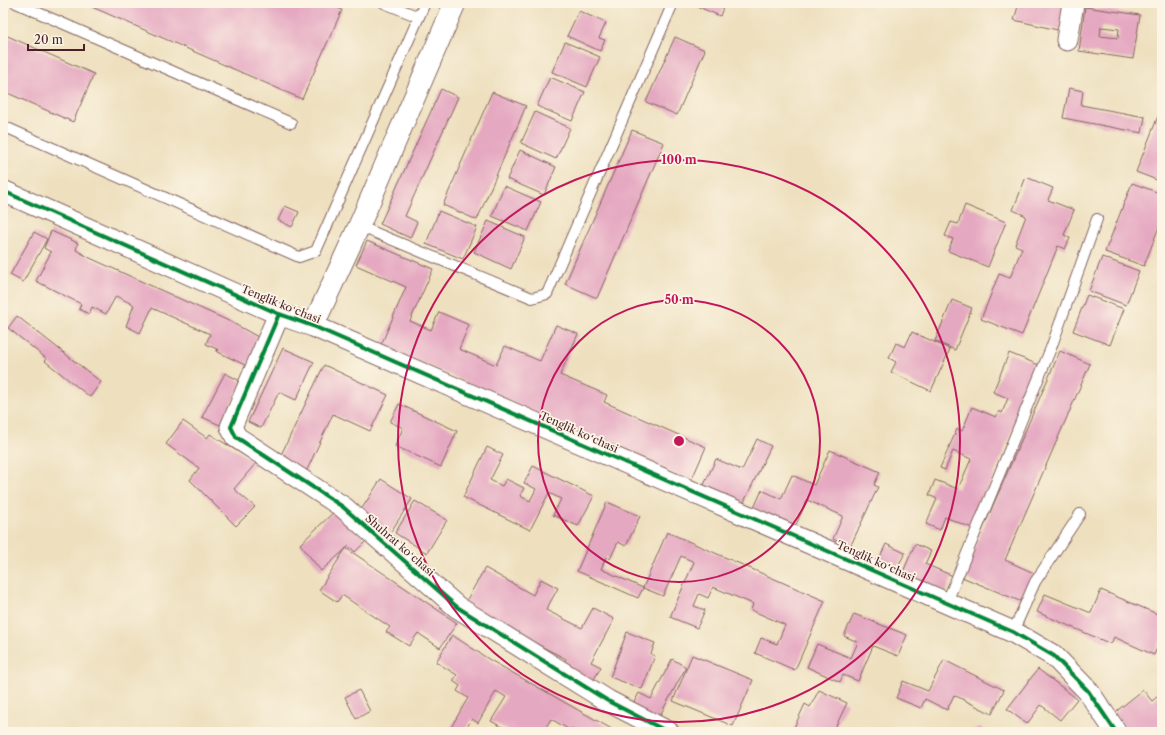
<svg xmlns="http://www.w3.org/2000/svg" width="1165" height="735" font-family="'Libre Caslon Text',serif">
  <rect width="100%" height="100%" fill="#fcf5e5"/>
  <filter id="ink" filterUnits="userSpaceOnUse"><feTurbulence type="fractalNoise" baseFrequency=".025" numOctaves="2"/><feDisplacementMap in="SourceGraphic" scale="8" xChannelSelector="R" yChannelSelector="G"/><feConvolveMatrix kernelMatrix="1 2 1 2 8 2 1 2 1" color-interpolation-filters="sRGB"/></filter>
  <filter id="wash" filterUnits="userSpaceOnUse"><feTurbulence type="fractalNoise" baseFrequency=".012" numOctaves="4" result="noise"/><feDisplacementMap in="SourceGraphic" scale="16" xChannelSelector="R" yChannelSelector="G"/><feGaussianBlur stdDeviation="0.9" result="paint"/><feColorMatrix in="noise" values="0 0 0 0 0 0 0 0 0 0 0 0 0 0 0 0 0 1.4 0 .05"/><feComposite in="paint" operator="in"/></filter>
  <g filter="url(#wash)">
    <rect width="100%" height="100%" fill="#eee0bf"/>
    <g id="blocks">
      <!-- building -->
      <path fill="#e5a8c1" fill-rule="evenodd" d="M83,3H326L342,10L302,99Z
        M689,3H725L720,16Z
        M1019,3H1065L1062,31L1014,20Z
        M1085,7L1140,15L1133,59L1079,51ZM1101,27L1119,29L1118,38L1100,36Z
        M579,11L606,23L599,38L605,40L600,51L567,36Z
        M3,34L94,74L73,122L3,91Z
        M675,37L705,50L677,115L646,102Z
        M565,42L600,57L587,87L552,72Z
        M550,77L585,92L572,121L537,106Z
        M1069,88L1083,91L1081,105L1145,117L1142,133L1063,118Z
        M441,89L458,97L405,216L417,222L410,238L380,224Z
        M492,92L526,106L477,220L443,205Z
        M1162,106V182L1136,172Z
        M535,112L570,128L556,159L521,143Z
        M632,130L664,143L597,298L565,284Z
        M520,150L556,167L544,195L507,179Z
        M1026,177L1053,188L1048,200L1074,210L1064,235L1070,238L1065,249L1058,246L1022,335L981,319L999,274L1010,278L1022,248L1015,245L1026,216L1013,210Z
        M1132,183L1162,194V219L1144,266L1105,252Z
        M504,186L541,202L528,231L492,216Z
        M965,205L1006,222L988,267L948,251L953,239L945,236L951,222L958,224Z
        M285,206L299,212L292,227L278,220Z
        M439,211L477,227L463,259L426,244Z
        M488,221L525,237L511,269L474,252Z
        M51,231L78,243L76,250L90,258L231,322L260,338L247,366L216,351L219,350L206,344L210,334L152,308L140,333L126,326L134,305L116,296L106,314L92,307L89,314L79,309L81,304L36,281L51,252L44,248Z
        M34,232L47,239L23,282L10,275Z
        M367,241L433,269L410,321L431,330L439,312L469,325L459,349L496,365L505,346L540,361L556,325L578,334L560,375L607,395L604,402L706,447L691,481L381,345L406,287L356,265Z
        M1102,257L1139,271L1126,305L1089,291Z
        M1087,295L1124,309L1110,345L1073,331Z
        M952,300L972,308L955,350L935,341Z
        M17,316L101,382L90,397L45,361L47,359L8,328Z
        M912,332L950,349L931,391L891,372L896,362L889,358L896,343L905,347Z
        M283,348L314,362L296,400L279,392L261,428L248,422Z
        M1060,351L1090,364L1005,560L1034,573L1022,602L962,577Z
        M1009,353L1039,365L972,528L945,517L940,530L926,524L937,499L929,495L935,480L958,489L971,459L953,451L945,470L940,468L957,429L962,431L972,407L996,417L999,411L1002,413L1008,398L993,392Z
        M324,365L388,395L370,431L333,414L306,472L279,459Z
        M225,373L242,382L220,425L202,417Z
        M399,404L457,431L441,467L395,446L403,428L390,422Z
        M183,421L207,438L210,434L256,463L234,489L255,507L236,526L190,480L199,468L166,444Z
        M757,439L771,446L742,506L703,487L716,459L742,470Z
        M487,447L503,455L490,480L502,486L506,479L524,488L520,496L530,501L536,489L524,483L533,466L594,496L578,526L553,515L561,499L549,493L530,530L463,497Z
        M830,450L880,472L874,485L878,487L850,547L833,539L843,516L807,500L795,527L754,508L762,490L781,499L792,475L814,485Z
        M381,479L412,499L390,533L359,513Z
        M415,501L447,520L427,553L395,533Z
        M607,502L640,516L626,546L618,542L610,559L606,557L601,569L643,588L638,598L577,571Z
        M335,511L367,540L355,552L349,546L321,571L300,544Z
        M667,532L825,601L795,670L755,653L761,638L777,644L785,625L751,610L753,604L713,587L708,598L699,594L694,606L705,610L697,628L670,617L694,562L681,556L663,596L643,588Z
        M886,544L905,553L896,570L878,561Z
        M915,544L931,551L925,564L953,576L946,592L903,572Z
        M346,548L457,623L440,648L418,633L409,646L386,632L390,627L342,595L337,602L319,590Z
        M485,568L533,595L541,579L558,588L546,610L582,628L593,608L614,619L591,662L601,667L593,681L563,665L566,659L514,632L465,603Z
        M1101,590L1162,616V637L1154,655L1114,637L1111,644L1037,612L1045,594L1091,613Z
        M854,614L907,635L898,656L873,646L858,681L843,675L840,682L807,667L817,644L851,658L858,642L844,636Z
        M627,632L655,643L651,654L655,656L642,689L610,677Z
        M452,635L490,660L617,732H576L571,728L570,730L551,719L543,732H511L491,721L506,697L496,691L478,723L472,719L464,732H455L450,729L468,698L457,691L460,686L453,681L457,675L436,662Z
        M692,655L753,680L733,726L673,701Z
        M672,659L686,667L657,721L631,708L639,693L651,699Z
        M944,660L1004,690L992,714L954,695L947,710L925,699L921,708L896,698L903,681L928,691Z
        M1038,669L1077,699L1060,720L1041,705L1027,724L1007,709Z
        M359,690L370,711L356,719L345,697Z
        M819,690L847,703L833,732H792L805,704L810,707Z
        M1143,690L1152,701L1162,693V732H1129L1114,713Z
        M981,727L983,732H966Z"/>
    </g>
  </g>
  <g filter="url(#ink)">
    <use href="#blocks" fill-opacity="0" stroke="#83635f" stroke-width="1"/>
    <g fill="none" stroke-linecap="round" stroke-linejoin="round">
      <defs>
        <path id="service" d="M16,3L291,123
          M384,3L419,17
          M3,126L299,257L316,251L425,3
          M359,226L532,298L547,294L673,3
          M947,602L1051,348L1097,219
          M1013,632L1035,582L1080,514"/>
        <path id="minor" d="M1067,40L1073,3
          M3,191L279,314L313,326L1013,632L1054,656L1088,691L1116,732
          M279,314L231,427L236,437L343,507L457,607L608,701L668,732
          M313,326L359,226L455,3"/>
      </defs>
      <!-- service casing -->
      <use href="#service" stroke="#83635f" stroke-width="12"/>
      <!-- minor casing -->
      <use href="#minor" stroke="#83635f" stroke-width="23"/>
      <!-- service -->
      <use href="#service" stroke="#fff" stroke-width="10"/>
      <!-- minor -->
      <use href="#minor" stroke="#fff" stroke-width="21"/>
      <defs>
        <path id="cycleway" d="M3,191L279,314L313,326L1013,632L1054,656L1088,691L1116,732
          M279,314L231,427L236,437L343,507L457,607L608,701L668,732"/>
      </defs>
      <!-- cycleway casing -->
      <use href="#cycleway" stroke="#fcf5e5" stroke-width="6"/>
      <!-- cycleway -->
      <use href="#cycleway" stroke="#00873e" stroke-width="4"/>
    </g>
  </g>
  <!-- distance rings -->
  <g fill="none" stroke="#c2185b" stroke-width="2">
    <circle cx="679" cy="441" r="141"/>
    <circle cx="679" cy="441" r="281"/>
  </g>
  <g text-anchor="middle" stroke-width="3.5" stroke-linejoin="round" paint-order="stroke">
    <!-- street labels -->
    <g font-size="11" fill="#4a1f2b" stroke="#fcf5e5">
      <text transform="translate(281 304) rotate(22)" y="4">Tenglik koʻchasi</text>
      <text transform="translate(579 432) rotate(24)" y="4">Tenglik koʻchasi</text>
      <text transform="translate(400 545) rotate(41)" y="4">Shuhrat koʻchasi</text>
      <text transform="translate(876 561) rotate(24)" y="4">Tenglik koʻchasi</text>
    </g>
  </g>
  <circle cx="679" cy="441" r="6" fill="#c2185b" stroke="#fcf5e5" stroke-width="2"/>
  <g font-size="12" text-anchor="middle" font-weight="bold" fill="#c2185b" stroke="#fcf5e5" stroke-width="3.5" stroke-linejoin="round" paint-order="stroke">
    <text x="679" y="164">100 m</text>
    <text x="679" y="304">50 m</text>
  </g>
  <!-- margin -->
  <rect width="1165" height="735" fill="none" stroke="#fcf5e5" stroke-width="16"/>
  <!-- scale -->
  <path d="M28 44v6h56v-6" fill="none" stroke="#4a1f2b" stroke-width="2"/>
  <text x="34" y="44" font-size="12" fill="#4a1f2b" stroke="#fcf5e5" stroke-width="3" paint-order="stroke">20 m</text>
</svg>
